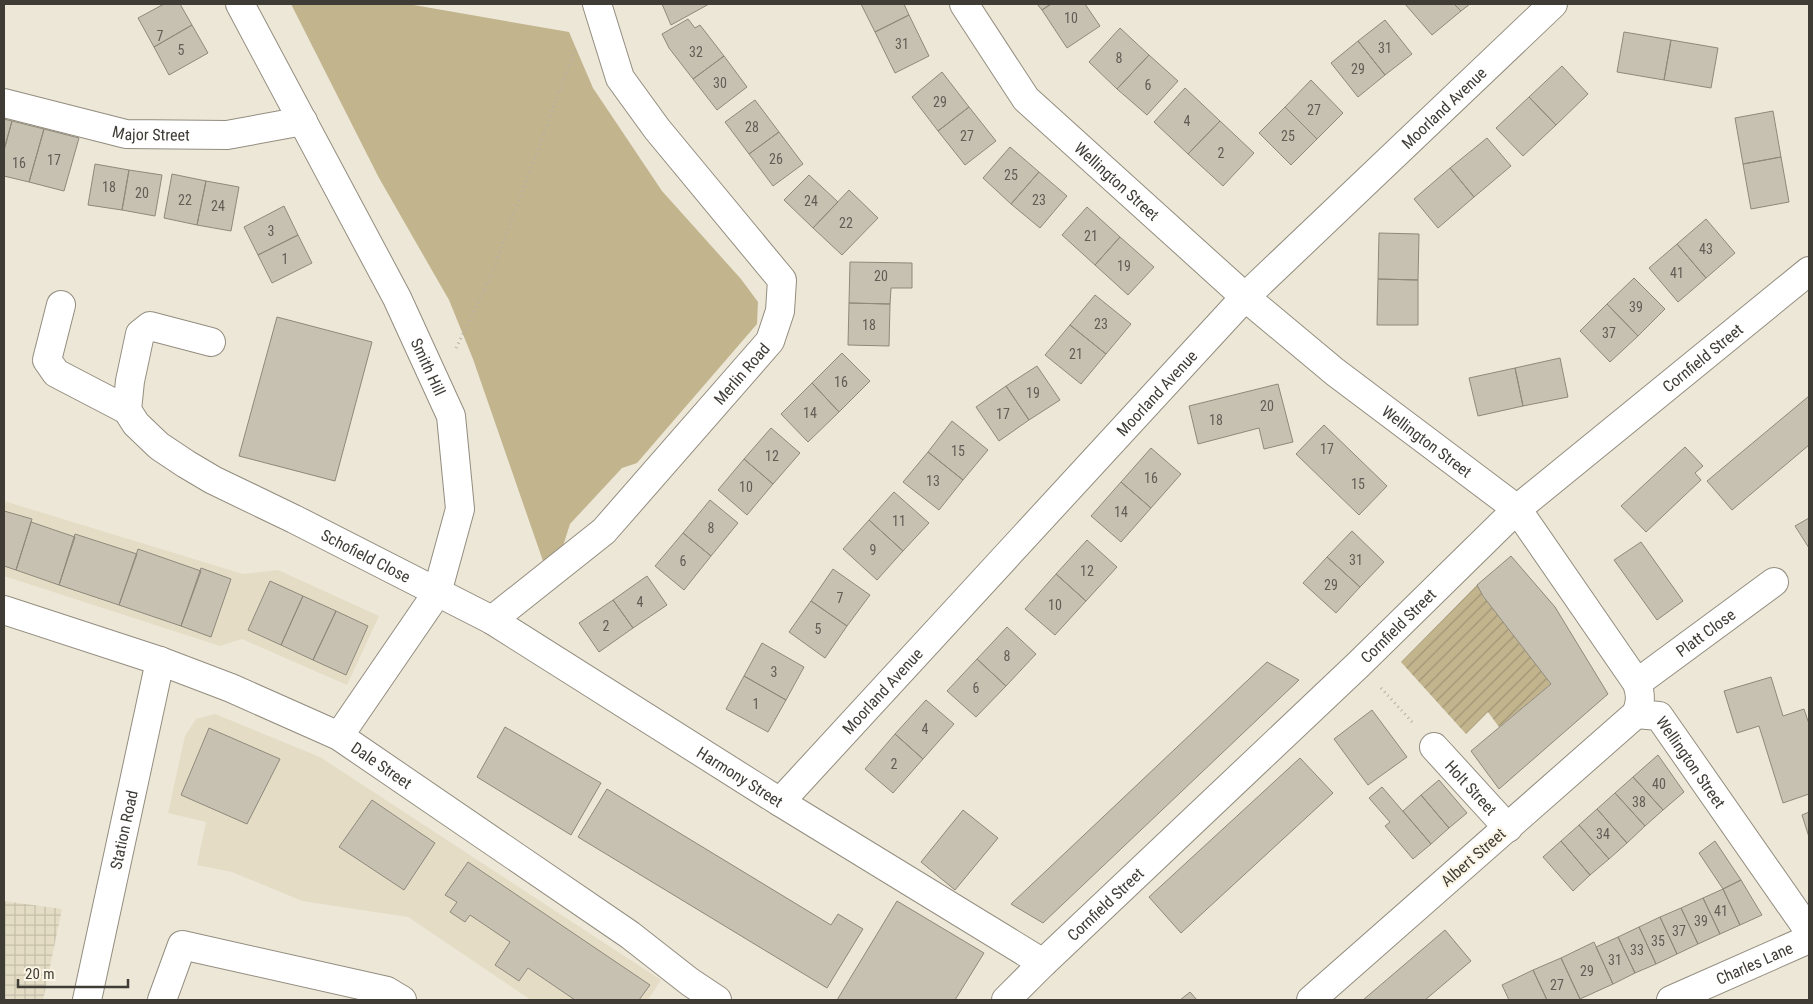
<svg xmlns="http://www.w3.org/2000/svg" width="1813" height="1004" font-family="'Roboto Condensed',sans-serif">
  <defs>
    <pattern id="industrial-grid" width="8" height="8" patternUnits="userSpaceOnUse" patternTransform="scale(1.25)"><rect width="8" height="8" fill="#e4dcc5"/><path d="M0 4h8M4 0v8" fill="none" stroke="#c5beaa"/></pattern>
    <pattern id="garden-furrows" width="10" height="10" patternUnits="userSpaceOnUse" patternTransform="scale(1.25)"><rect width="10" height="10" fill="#c2b48d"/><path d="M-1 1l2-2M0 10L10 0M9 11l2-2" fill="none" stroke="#9f9474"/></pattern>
  </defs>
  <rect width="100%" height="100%" fill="#ede7d8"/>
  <!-- built -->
  <path fill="#e4dcc5" d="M4,501L243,574L278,570L379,616L347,685L242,639L220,646L4,576Z
    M215,714L320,757L661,980L648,1000H531L408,917L302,901L232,872L197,865L206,822L168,813L185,736L196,719Z"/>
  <!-- industrial -->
  <path fill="url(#industrial-grid)" d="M4,901L62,909L43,1000H4Z"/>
  <!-- grass -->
  <path fill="#c2b48d" d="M291,4H408L569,32L593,88L662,191L741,279L758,302L757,324L637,463L622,468L570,524L563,546L543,561L473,359L449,300L379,178Z"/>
  <!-- garden -->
  <path fill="url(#garden-furrows)" d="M1477,585L1483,596L1551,684L1499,727L1488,712L1466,734L1401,662Z"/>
  <!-- building -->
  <path fill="#c7c1b2" stroke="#8f897b" d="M164,4H180L192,25L154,47L138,18Z
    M662,4H709L671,25Z
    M861,4H904L909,15L875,32Z
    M1037,4H1051L1042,10Z
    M1051,4H1085L1100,26L1067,48L1042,10Z
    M1405,4H1454L1461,11L1432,35Z
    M1454,4H1470L1461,11Z
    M909,15L929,56L895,73L875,32Z
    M688,19L695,28L700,25L724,56L693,79L669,48L662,34Z
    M1385,20L1412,54L1385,75L1358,41Z
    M192,25L208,53L169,75L154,47Z
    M1120,28L1149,55L1117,89L1089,62Z
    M1624,32L1671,40L1664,80L1617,72Z
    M1671,40L1718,48L1711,88L1664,80Z
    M1358,41L1385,75L1358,97L1331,63Z
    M1149,55L1178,81L1147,115L1117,89Z
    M724,56L747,87L717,110L693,79Z
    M1562,66L1588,94L1556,125L1529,97Z
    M942,72L969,107L938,131L912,97Z
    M1311,80L1343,113L1317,139L1285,107Z
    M1185,88L1220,121L1188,154L1154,122Z
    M1529,97L1556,125L1523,156L1496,128Z
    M755,100L779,132L749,154L725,122Z
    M969,107L996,141L965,165L938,131Z
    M1285,107L1317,139L1291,165L1259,133Z
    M1773,111L1781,157L1743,164L1735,118Z
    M4,119L12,121L4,150Z
    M12,121L44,129L29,182L4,176V150Z
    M1220,121L1254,153L1223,186L1188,154Z
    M44,129L79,138L64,191L29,182Z
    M779,132L803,164L773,186L749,154Z
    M1487,138L1511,166L1474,197L1450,168Z
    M1010,147L1039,172L1011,204L983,178Z
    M1781,157L1789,202L1751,209L1743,164Z
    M95,164L129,170L122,210L88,205Z
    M1450,168L1474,197L1438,228L1414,199Z
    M129,170L162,175L155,216L122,210Z
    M1039,172L1067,196L1040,228L1011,204Z
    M172,174L206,181L197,225L164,218Z
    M809,175L838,202L813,228L784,200Z
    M206,181L239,187L231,231L197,225Z
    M849,190L878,218L842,255L813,228Z
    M284,206L298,235L258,255L244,227Z
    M1087,207L1120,237L1095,265L1062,235Z
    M1706,219L1735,253L1706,278L1677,244Z
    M1379,233L1419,234L1418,280L1378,279Z
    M298,235L312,263L272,283L258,255Z
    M1120,237L1154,267L1128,295L1095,265Z
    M1677,244L1706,278L1678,302L1649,268Z
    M850,262L912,263V288H891L890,304L849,303Z
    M1634,278L1665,309L1638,336L1607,304Z
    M1378,279L1418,280V325H1377Z
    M1095,295L1131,324L1106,354L1070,325Z
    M849,303L890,304L889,346L848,345Z
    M1607,304L1638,336L1610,362L1580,331Z
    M277,317L372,342L335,481L239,456Z
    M1070,325L1106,354L1081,384L1045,355Z
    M842,353L870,381L839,412L812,383Z
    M1560,358L1568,397L1523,406L1515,368Z
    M1037,366L1060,400L1029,420L1006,386Z
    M1515,368L1523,406L1478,416L1469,378Z
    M812,383L839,412L808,442L781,414Z
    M1278,384L1293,442L1264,449L1259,428L1198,444L1189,406Z
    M1006,386L1029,420L999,441L976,407Z
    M1809,396V445L1732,510L1707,481Z
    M952,421L988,450L963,480L928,452Z
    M1324,425L1387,486L1359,515L1296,454Z
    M771,428L800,453L773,484L744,459Z
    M1685,447L1703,466L1695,473L1701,480L1646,532L1621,506Z
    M1151,448L1181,474L1151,508L1121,482Z
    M928,452L963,480L939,510L903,482Z
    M744,459L773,484L747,515L718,490Z
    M1121,482L1151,508L1121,542L1091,516Z
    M894,492L929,523L903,551L869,520Z
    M710,500L738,523L711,556L683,533Z
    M4,511L32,519L16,570L4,566Z
    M1809,518V548L1795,526Z
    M869,520L903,551L877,580L843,549Z
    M31,522L75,537L59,585L16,570Z
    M1352,531L1384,562L1360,587L1327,557Z
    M683,533L711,556L684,590L655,566Z
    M75,534L137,554L119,605L59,585Z
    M1087,540L1117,567L1086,601L1056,574Z
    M1641,542L1683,601L1657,620L1614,560Z
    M138,549L201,571L181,626L119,605Z
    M1511,556L1555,607L1608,694L1499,789L1471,751L1551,684L1483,596L1477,585Z
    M1327,557L1360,587L1336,613L1303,583Z
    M201,568L231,579L211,637L181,626Z
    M833,569L870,595L847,626L811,601Z
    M1056,574L1086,601L1055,635L1025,609Z
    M647,576L667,605L633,628L613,600Z
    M270,581L303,596L281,645L248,630Z
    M303,596L336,611L313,660L281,645Z
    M613,600L633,628L599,652L579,623Z
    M811,601L847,626L825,658L789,632Z
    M336,611L368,626L346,675L313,660Z
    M1007,627L1036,654L1006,686L977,659Z
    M762,643L804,667L786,700L744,676Z
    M977,659L1006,686L976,717L947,691Z
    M1267,662L1299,680L1043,923L1011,904Z
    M744,676L786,700L768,732L726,709Z
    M1771,677L1783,716L1804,709L1809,724V794L1783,803L1759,726L1737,733L1724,691Z
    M926,700L954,724L923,759L895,734Z
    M1372,710L1407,757L1368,785L1334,739Z
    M505,727L601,783L571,835L477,777Z
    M209,728L280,759L247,824L181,795Z
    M895,734L923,759L893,793L865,769Z
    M1658,755L1684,792L1663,810L1633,777Z
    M1300,758L1333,793L1181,933L1149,897Z
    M1633,777L1663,810L1645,826L1615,793Z
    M1439,780L1467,813L1449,828L1421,795Z
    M1382,787L1431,844L1413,859L1385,826L1390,822L1369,798Z
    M607,789L831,925L838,914L863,929L827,988L578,837Z
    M1615,793L1645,826L1627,843L1597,809Z
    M1421,795L1449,828L1431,844L1403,811Z
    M372,800L435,843L404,890L339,847Z
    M1597,809L1627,843L1609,859L1579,825Z
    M963,810L998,838L955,890L921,862Z
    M1809,812V837L1802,815Z
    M1579,825L1609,859L1590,875L1561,841Z
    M1561,841L1590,875L1573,891L1543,857Z
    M1715,841L1741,880L1723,889L1699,853Z
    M468,862L650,985L639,1000H575L528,968L519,981L495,965L510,942L470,915L465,922L450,912L457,902L445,895Z
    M1741,880L1762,915L1740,925L1723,889Z
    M1723,889L1740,925L1720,934L1703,898Z
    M1703,898L1720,934L1698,944L1681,908Z
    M897,901L984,953L955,1000H837Z
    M1681,908L1698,944L1677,954L1660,917Z
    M1660,917L1677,954L1656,964L1639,927Z
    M1639,927L1656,964L1635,973L1618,937Z
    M1445,930L1471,961L1425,1000H1363Z
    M1618,937L1635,973L1613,984L1596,947Z
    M1594,942L1613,984L1580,999L1561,958Z
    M1561,958L1580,999L1578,1000H1547L1533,970Z
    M1533,970L1547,1000H1509L1502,985Z
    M1190,992L1197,1000H1180Z"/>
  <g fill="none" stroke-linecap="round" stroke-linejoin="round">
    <defs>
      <g id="minor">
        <path id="s1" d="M240,4L397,298L451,416L460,509L437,593L339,736"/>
        <path id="s2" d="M964,4L1026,99L1245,297L1335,372L1517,509L1637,683C1641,695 1641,703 1636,714L1311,1000"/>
        <path id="s3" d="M4,103L126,134L227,135L303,121"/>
        <path d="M61,305L47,360L56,373L127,410"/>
        <path id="s4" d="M211,342L150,326L140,334L130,381L127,410L136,424L159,446L186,464L213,480L294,519L492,620L780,802L1043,963"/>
        <path id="s5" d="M4,610L160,661L231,688L339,736L630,935L690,982L717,1000"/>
        <path id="s6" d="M492,620L604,531L770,341L780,311L782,280L657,129L620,78L597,4"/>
        <path id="s7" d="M1637,683L1774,582"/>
        <path id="s8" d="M1636,714L1659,716L1809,931"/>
        <path id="s9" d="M1434,747L1508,828"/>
        <path id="s10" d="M780,802L1245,297L1553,4"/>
        <path id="s11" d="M87,1000L160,661"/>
        <path d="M162,1000L182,945L387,991L402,1000"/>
        <path id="s12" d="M1006,1000L1043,963L1359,664L1517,509L1809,271"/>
        <path id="s13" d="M1671,1000L1809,939"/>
      </g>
    </defs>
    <!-- minor casing -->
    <use href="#minor" stroke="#938d7f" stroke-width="30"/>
    <!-- path -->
    <path stroke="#b5b0a4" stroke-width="3" stroke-dasharray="1 4" stroke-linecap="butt" d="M456,348L490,278L576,47
      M1381,688L1414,724"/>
    <!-- minor -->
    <use href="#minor" stroke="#fff" stroke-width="28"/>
  </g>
  <g text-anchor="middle" stroke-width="4.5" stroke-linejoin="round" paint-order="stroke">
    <!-- number labels -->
    <g font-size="14" fill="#615d55">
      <text x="1071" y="23">10</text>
      <text x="160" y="41">7</text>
      <text x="902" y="49">31</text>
      <text x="1385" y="53">31</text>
      <text x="181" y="55">5</text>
      <text x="696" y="57">32</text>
      <text x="1119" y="63">8</text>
      <text x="1358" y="74">29</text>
      <text x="720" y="88">30</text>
      <text x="1148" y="90">6</text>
      <text x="940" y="107">29</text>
      <text x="1314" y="115">27</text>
      <text x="1187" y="126">4</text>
      <text x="752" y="132">28</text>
      <text x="967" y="141">27</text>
      <text x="1288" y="141">25</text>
      <text x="1221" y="158">2</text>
      <text x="776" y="164">26</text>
      <text x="54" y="165">17</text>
      <text x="19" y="168">16</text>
      <text x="1011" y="180">25</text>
      <text x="109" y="192">18</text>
      <text x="142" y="198">20</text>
      <text x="185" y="205">22</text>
      <text x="1039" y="205">23</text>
      <text x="811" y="206">24</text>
      <text x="218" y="211">24</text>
      <text x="846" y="228">22</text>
      <text x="271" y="236">3</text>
      <text x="1091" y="241">21</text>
      <text x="1706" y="254">43</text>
      <text x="285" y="264">1</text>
      <text x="1124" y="271">19</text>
      <text x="1677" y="278">41</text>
      <text x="881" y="281">20</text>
      <text x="1636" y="312">39</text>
      <text x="1101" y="329">23</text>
      <text x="869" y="330">18</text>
      <text x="1609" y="338">37</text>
      <text x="1076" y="359">21</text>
      <text x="841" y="387">16</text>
      <text x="1033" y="398">19</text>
      <text x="1267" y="411">20</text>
      <text x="810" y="418">14</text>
      <text x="1003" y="419">17</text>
      <text x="1216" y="425">18</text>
      <text x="1327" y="454">17</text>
      <text x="958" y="456">15</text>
      <text x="772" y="461">12</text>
      <text x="1151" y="483">16</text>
      <text x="933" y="486">13</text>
      <text x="1358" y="489">15</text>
      <text x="746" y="492">10</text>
      <text x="1121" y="517">14</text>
      <text x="899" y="526">11</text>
      <text x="711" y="533">8</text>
      <text x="873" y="555">9</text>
      <text x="1356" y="565">31</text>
      <text x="683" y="566">6</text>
      <text x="1087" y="576">12</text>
      <text x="1331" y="590">29</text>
      <text x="840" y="603">7</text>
      <text x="640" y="607">4</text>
      <text x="1055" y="610">10</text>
      <text x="606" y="631">2</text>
      <text x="818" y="634">5</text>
      <text x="1007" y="661">8</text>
      <text x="774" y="677">3</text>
      <text x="976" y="693">6</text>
      <text x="756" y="709">1</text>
      <text x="925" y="734">4</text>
      <text x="894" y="769">2</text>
      <text x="1659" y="789">40</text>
      <text x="1639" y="807">38</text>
      <text x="1603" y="839">34</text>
      <text x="1721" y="916">41</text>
      <text x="1701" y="926">39</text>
      <text x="1679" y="936">37</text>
      <text x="1658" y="946">35</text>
      <text x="1637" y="955">33</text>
      <text x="1615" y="965">31</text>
      <text x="1587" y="976">29</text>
      <text x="1557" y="990">27</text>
    </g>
    <!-- street labels -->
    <g font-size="16" fill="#3f3c36" stroke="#fbf5e5">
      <text dy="6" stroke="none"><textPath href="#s10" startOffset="961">Moorland Avenue</textPath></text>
      <text dy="6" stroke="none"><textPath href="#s3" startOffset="151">Major Street</textPath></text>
      <text dy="6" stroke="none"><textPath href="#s2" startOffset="236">Wellington Street</textPath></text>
      <text dy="6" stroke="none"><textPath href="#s12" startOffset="948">Cornfield Street</textPath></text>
      <text dy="6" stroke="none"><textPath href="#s1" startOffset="409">Smith Hill</textPath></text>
      <text dy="6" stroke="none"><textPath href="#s6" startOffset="352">Merlin Road</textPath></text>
      <text dy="6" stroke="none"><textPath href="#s10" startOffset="556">Moorland Avenue</textPath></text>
      <text dy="6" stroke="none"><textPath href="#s2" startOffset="641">Wellington Street</textPath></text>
      <text dy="6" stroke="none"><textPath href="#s4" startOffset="436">Schofield Close</textPath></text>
      <text dy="6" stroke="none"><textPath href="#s12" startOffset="542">Cornfield Street</textPath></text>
      <text dy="6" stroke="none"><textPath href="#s7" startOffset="85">Platt Close</textPath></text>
      <text dy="6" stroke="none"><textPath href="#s10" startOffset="151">Moorland Avenue</textPath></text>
      <text dy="6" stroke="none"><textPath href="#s8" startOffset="79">Wellington Street</textPath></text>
      <text dy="6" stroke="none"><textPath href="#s5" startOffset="410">Dale Street</textPath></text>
      <text dy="6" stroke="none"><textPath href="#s4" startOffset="871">Harmony Street</textPath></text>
      <text dy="6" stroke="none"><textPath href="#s9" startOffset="55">Holt Street</textPath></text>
      <text dy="6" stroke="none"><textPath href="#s11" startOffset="174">Station Road</textPath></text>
      <text transform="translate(1473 857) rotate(-41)" y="6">Albert Street</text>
      <text dy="6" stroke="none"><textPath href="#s12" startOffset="138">Cornfield Street</textPath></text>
      <text dy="6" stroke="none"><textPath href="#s13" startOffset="91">Charles Lane</textPath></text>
    </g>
  </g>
  <!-- border -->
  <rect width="1813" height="1004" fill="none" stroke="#3f3c36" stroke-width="10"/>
  <!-- scale -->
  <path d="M18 979v8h110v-8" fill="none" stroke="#3f3c36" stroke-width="2.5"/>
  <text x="25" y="979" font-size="15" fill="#3f3c36" stroke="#fbf5e5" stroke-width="4" paint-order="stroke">20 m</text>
</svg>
